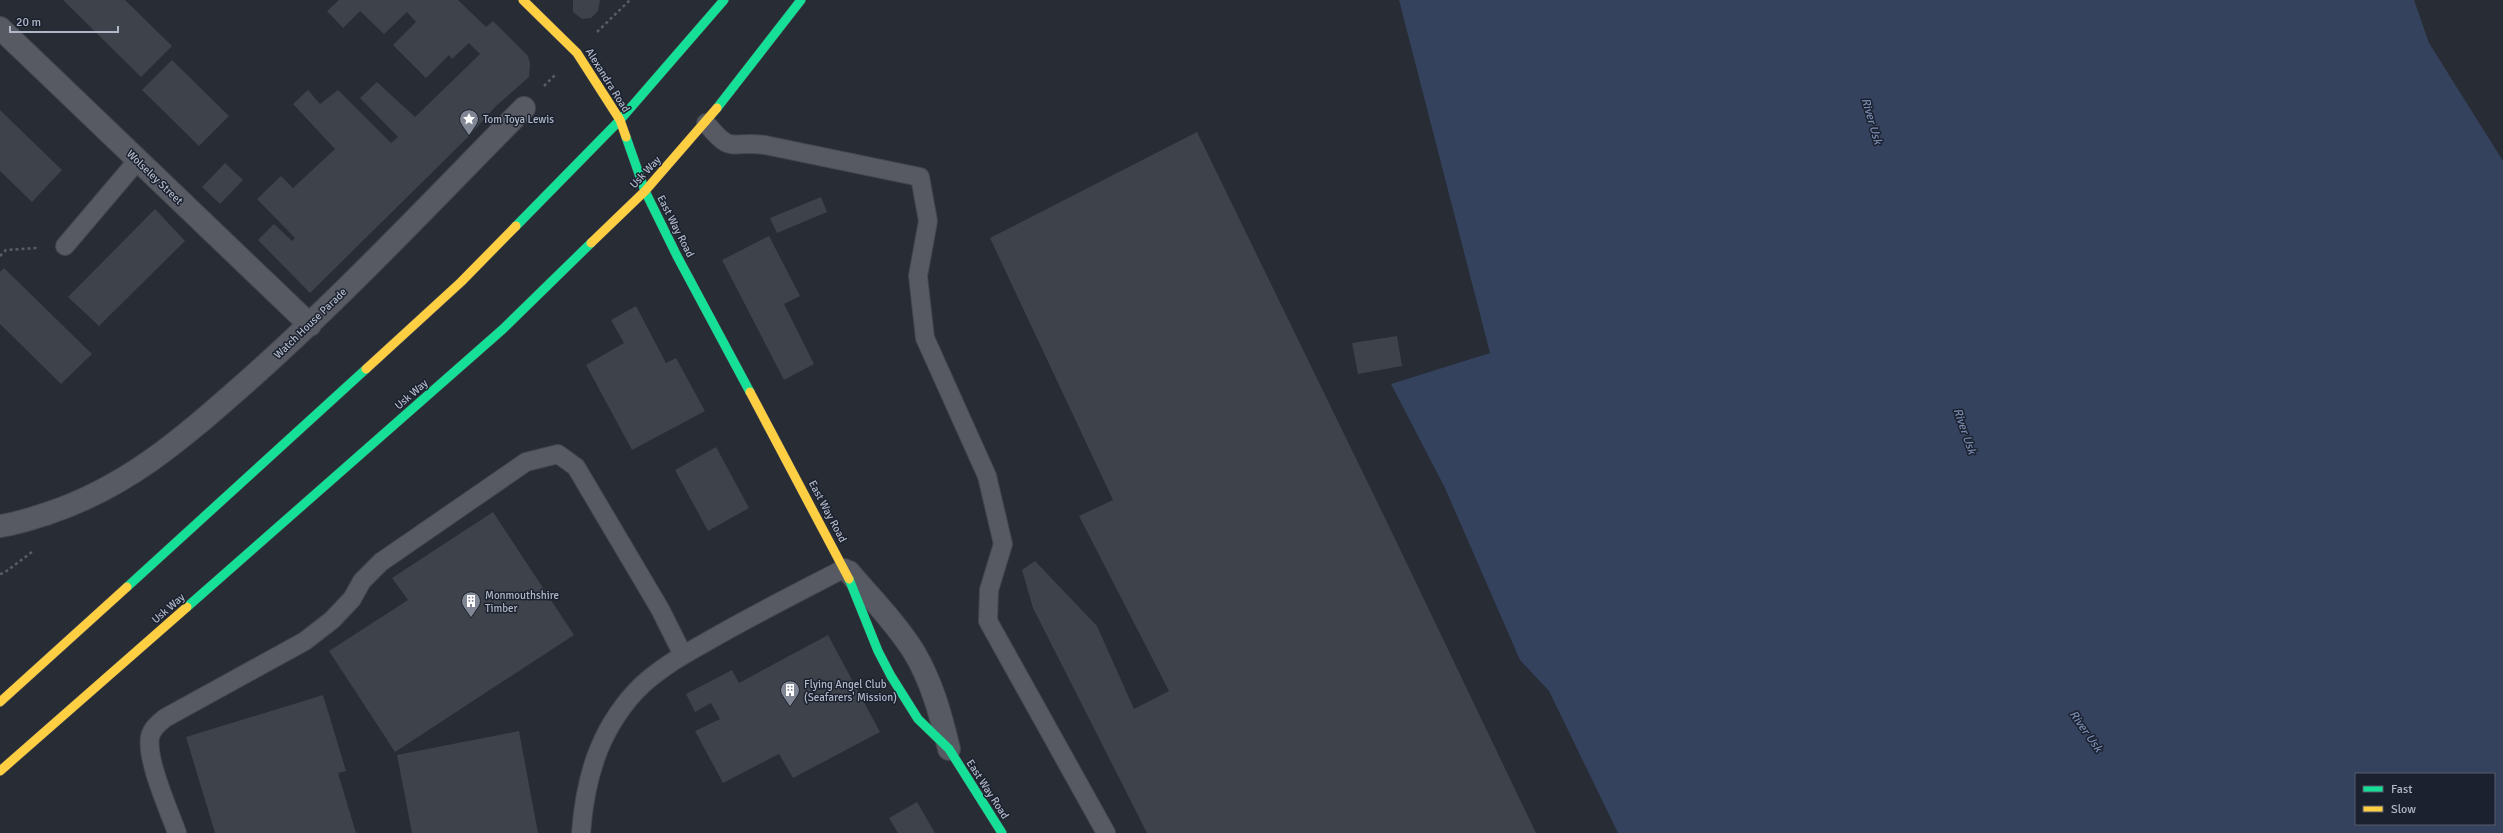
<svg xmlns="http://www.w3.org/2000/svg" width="2503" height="833" font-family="Signika,sans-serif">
  <rect width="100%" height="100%" fill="#282c34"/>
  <!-- water -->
  <path fill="#34425d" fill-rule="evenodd" d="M1399,0H2414L2429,43L2503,161V833H1618L1549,691L1520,660L1445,488L1391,384L1490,353ZM2356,774H2494V824H2356Z"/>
  <!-- building -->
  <path fill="#3e424a" d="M63,0H125L172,46L141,77Z
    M339,0H458L486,27L493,21L528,56L530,64L529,77L496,106L469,136L310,293L258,240L274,224L292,241L295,238L257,199L281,176L293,188L335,149L293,104L308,90L320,104L338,90L391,143L398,137L360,98L377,82L415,117L480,54L469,43L452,59L449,55L426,78L393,45L416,22L407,12L384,34L360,11L343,28L327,11Z
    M573,0H600L598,11L591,18L582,19L573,12Z
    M172,60L229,116L199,146L142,90Z
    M0,110L62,170L32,202L0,171Z
    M1197,132L1385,518L1536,833H1147L1033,608L1022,570L1035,561L1097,626L1134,709L1169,691L1079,516L1113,500L990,238Z
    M225,163L243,180L220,204L202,187Z
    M821,197L827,212L777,233L770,218Z
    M155,209L185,241L99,326L68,297Z
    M769,236L800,296L784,304L814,364L784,380L722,260Z
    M4,268L92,354L61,384L0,324V272Z
    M636,306L666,363L676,358L705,411L632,450L586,365L624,343L611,320Z
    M1397,336L1402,366L1358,374L1352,343Z
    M716,447L749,508L708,531L675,470Z
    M493,512L574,635L395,752L329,651L408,600L392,578Z
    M828,635L880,732L793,778L779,754L723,783L695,731L720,719L711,703L695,712L686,694L732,670L739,683Z
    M323,695L346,771L338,773L356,833H215L186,737Z
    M519,731L538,833H412L397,755Z
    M917,802L935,833H898L889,818Z"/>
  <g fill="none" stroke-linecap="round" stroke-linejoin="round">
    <defs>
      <path id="lane" d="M706,123C733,156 729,140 765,145L920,177L928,221L918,276L925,338L987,476L1003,544L989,590L988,621L1106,833
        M65,246L138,160
        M177,833C169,810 146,760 150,737C152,728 159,723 165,718L305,641L332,620L352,599L362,581L381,562L526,462L558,454L576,467L660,609L683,655
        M581,833C585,780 598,732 636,691C656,670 683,655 708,641C753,615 799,592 845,568"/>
      <path id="street" d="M0,28L310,325
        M0,526C17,524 33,518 49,513C132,485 187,434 252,377C347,292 434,199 524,108
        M849,572C871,598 896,623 914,652C932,682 941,716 949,749"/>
      <path id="fast" d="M717,108L801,0
        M626,137L645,191L677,256L750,392
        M516,226L620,120L724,0
        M849,579L878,651L891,676L918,719L949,749L1002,833
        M127,587L366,369
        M187,607L503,329L591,243"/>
      <path id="slow" d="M523,0L577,53L620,120L626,137
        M591,243L645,191L717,108
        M366,369L461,282L516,226
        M750,392L849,579
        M0,702L127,587
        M0,771L187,607"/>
    </defs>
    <!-- lane casing -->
    <use href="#lane" stroke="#44474d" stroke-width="20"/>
    <!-- street casing -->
    <use href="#street" stroke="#44474d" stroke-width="24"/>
    <!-- fast casing -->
    <use href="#fast" stroke="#44474d" stroke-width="10"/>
    <!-- slow casing -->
    <use href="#slow" stroke="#44474d" stroke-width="10"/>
    <!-- path -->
    <path stroke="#595e64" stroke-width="2.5" stroke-dasharray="3 3" stroke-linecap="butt" d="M597,32L630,0
      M544,86L556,74
      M0,256L6,250L37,248
      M0,574L4,573L32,552"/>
    <!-- lane -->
    <use href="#lane" stroke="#575a62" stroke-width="18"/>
    <!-- street -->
    <use href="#street" stroke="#575a62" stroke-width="22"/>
    <!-- fast -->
    <use href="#fast" stroke="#16e098" stroke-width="9"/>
    <!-- slow -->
    <use href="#slow" stroke="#ffcf43" stroke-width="9"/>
  </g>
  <!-- icons -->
  <defs>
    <symbol id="sight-pin" viewBox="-11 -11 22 30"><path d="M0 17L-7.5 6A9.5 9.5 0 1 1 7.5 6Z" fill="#808693" stroke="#1b212f"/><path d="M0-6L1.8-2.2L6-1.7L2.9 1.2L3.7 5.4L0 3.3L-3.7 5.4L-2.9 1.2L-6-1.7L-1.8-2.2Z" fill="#fff"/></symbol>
    <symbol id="building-pin" viewBox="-11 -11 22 30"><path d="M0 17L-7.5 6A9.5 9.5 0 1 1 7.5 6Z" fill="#808693" stroke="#1b212f"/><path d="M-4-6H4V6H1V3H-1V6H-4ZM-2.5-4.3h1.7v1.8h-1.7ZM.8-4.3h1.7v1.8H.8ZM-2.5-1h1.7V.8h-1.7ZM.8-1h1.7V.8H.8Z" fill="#fff"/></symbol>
  </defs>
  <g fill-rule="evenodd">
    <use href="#sight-pin" x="458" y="108" width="22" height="30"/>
    <use href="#building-pin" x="460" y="590" width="22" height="30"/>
    <use href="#building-pin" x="779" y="679" width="22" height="30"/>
  </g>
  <g text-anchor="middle" stroke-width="3" stroke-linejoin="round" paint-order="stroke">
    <!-- street labels -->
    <g font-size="11" fill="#b0b7c6" stroke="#1b212f">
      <text transform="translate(608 80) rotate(58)" y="4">Alexandra Road</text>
      <text transform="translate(645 172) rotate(-47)" y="4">Usk Way</text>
      <text transform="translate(155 177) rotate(44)" y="4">Wolseley Street</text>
      <text transform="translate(676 226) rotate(63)" y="4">East Way Road</text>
      <text transform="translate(310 323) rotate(-44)" y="4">Watch House Parade</text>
      <text transform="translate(411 394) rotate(-41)" y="4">Usk Way</text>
      <text transform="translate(828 511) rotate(62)" y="4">East Way Road</text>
      <text transform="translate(168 608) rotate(-41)" y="4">Usk Way</text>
      <text transform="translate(988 789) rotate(57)" y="4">East Way Road</text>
    </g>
    <!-- poi labels -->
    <g font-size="11" fill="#b0b7c6" stroke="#1b212f" text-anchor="start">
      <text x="483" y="123">Tom Toya Lewis</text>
      <text x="485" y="599">Monmouthshire<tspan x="485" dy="13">Timber</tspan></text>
      <text x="804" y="688">Flying Angel Club<tspan x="804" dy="13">(Seafarers' Mission)</tspan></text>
    </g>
    <!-- water labels -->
    <g font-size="12" font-style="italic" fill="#788baf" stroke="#1b212f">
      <text transform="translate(1872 121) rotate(74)" y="4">River Usk</text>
      <text transform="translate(1965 431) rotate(71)" y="4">River Usk</text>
      <text transform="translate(2086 731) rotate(55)" y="4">River Usk</text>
    </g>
  </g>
  <!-- legend -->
  <rect x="2355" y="773" width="140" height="52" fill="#1b212f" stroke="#575d6b"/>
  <rect x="2363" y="786" width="20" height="6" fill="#16e098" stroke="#575d6b"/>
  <text x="2391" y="793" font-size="12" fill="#b0b7c6">Fast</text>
  <rect x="2363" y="806" width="20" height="6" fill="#ffcf43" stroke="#575d6b"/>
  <text x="2391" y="813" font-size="12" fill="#b0b7c6">Slow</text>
  <!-- scale -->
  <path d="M10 26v6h108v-6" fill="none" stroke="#b0b7c6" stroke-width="2"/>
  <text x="16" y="26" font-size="12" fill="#b0b7c6" stroke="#1b212f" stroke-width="3" paint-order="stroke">20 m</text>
</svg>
